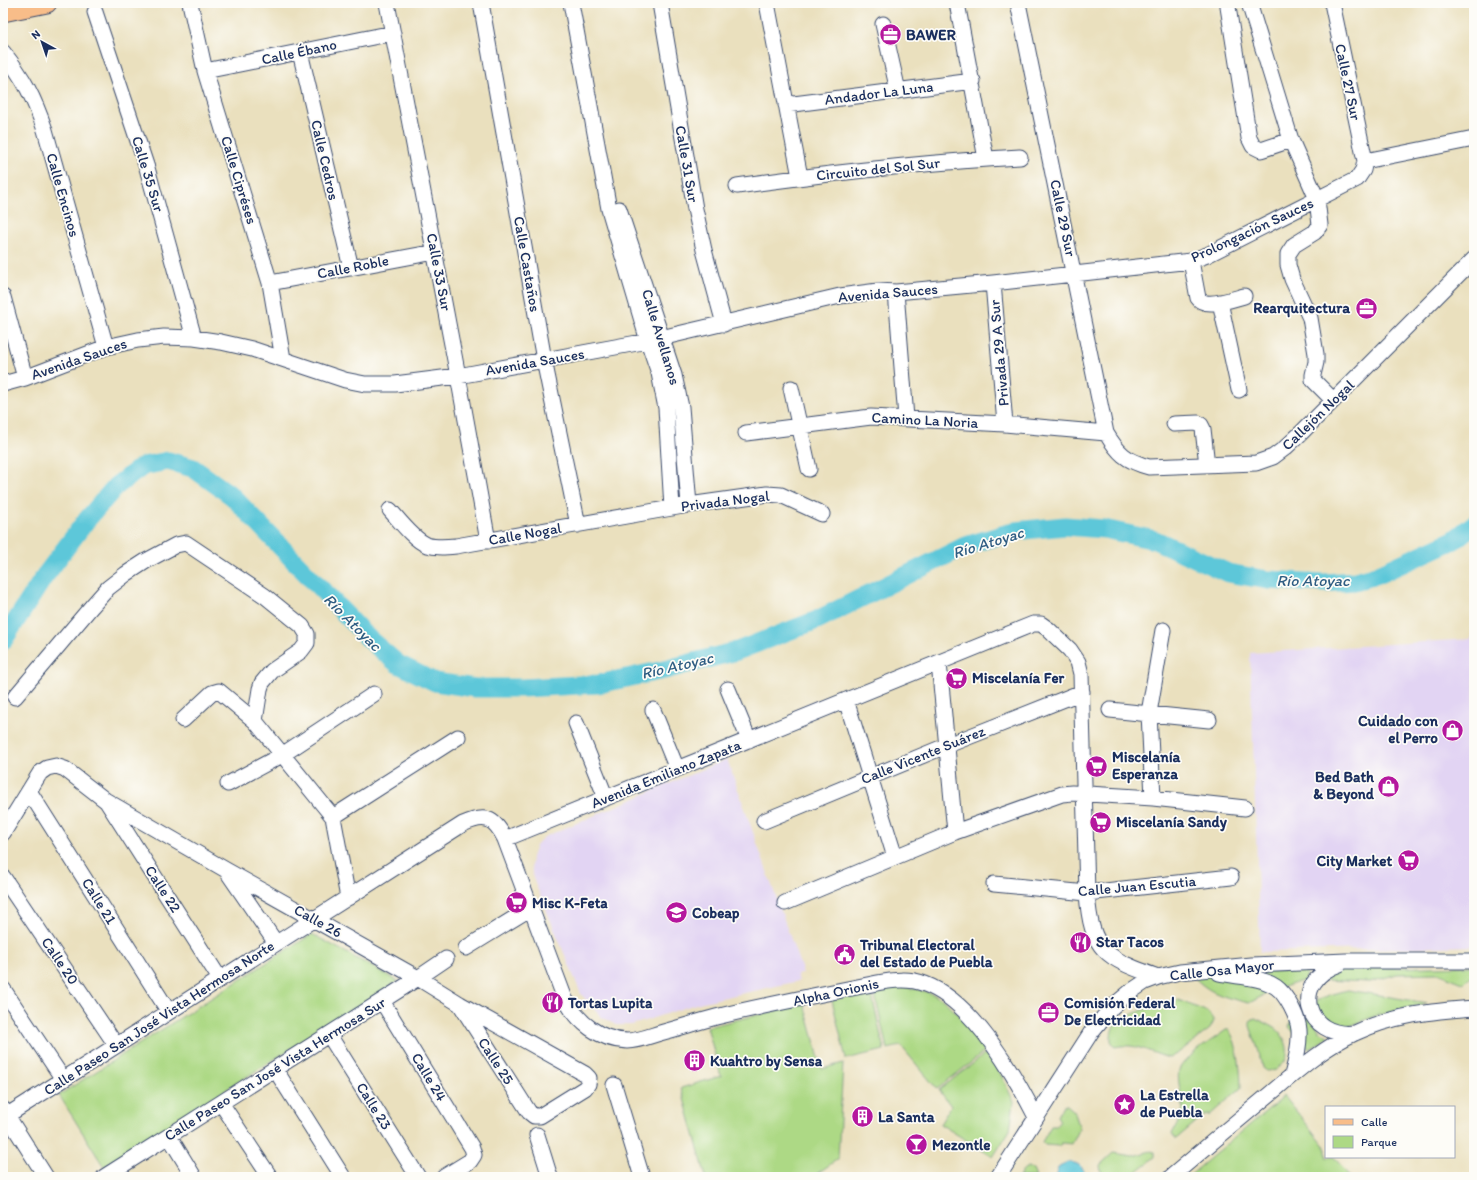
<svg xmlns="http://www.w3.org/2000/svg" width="1477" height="1180" font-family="Itim,sans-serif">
  <rect width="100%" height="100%" fill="#fdfcf7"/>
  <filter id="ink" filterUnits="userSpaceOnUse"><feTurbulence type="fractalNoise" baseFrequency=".025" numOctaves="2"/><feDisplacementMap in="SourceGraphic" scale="8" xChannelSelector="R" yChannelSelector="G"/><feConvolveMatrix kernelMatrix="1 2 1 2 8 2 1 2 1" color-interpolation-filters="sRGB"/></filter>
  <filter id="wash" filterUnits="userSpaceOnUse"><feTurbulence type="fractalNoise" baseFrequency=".012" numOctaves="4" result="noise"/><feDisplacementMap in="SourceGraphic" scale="16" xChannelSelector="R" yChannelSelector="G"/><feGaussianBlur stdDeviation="0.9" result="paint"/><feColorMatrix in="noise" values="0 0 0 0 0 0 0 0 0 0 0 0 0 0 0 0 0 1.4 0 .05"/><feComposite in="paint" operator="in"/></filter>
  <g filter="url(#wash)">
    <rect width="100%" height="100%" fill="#eae0be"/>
    <!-- built -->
    <path fill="#e2d4f3" d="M1474,635V946L1260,952L1250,653L1470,639Z
      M727,759L803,973L797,975L799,981L699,1003L632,1025H616L601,1017L581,994L533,878L531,867L532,857L536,846L544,837Z"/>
    <!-- green -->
    <path fill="#add985" stroke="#648472" d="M312,934L398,981L104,1167L59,1095Z
      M1474,966C1474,976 1471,978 1463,983L1438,973L1397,974L1370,982L1322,980L1336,969Z
      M1225,971H1308L1305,980L1272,991L1249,1003C1224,997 1209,994 1191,974Z
      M895,986C911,988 927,990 940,998C954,1007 975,1036 987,1050L937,1089L901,1046L887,1049L874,991Z
      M1348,990L1427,1003L1375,1016L1340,1030L1319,1014L1316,1001L1329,995Z
      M871,991L884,1050L846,1059L832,1000Z
      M1178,1000L1208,1012L1214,1021L1210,1029L1178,1053L1169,1058C1151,1053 1134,1042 1115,1047L1111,1041C1111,1036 1111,1031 1114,1026C1124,1013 1161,1005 1178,1000Z
      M804,1004L822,1069L843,1063L838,1159L812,1177H706L681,1088L721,1076L707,1027Z
      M1305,1009L1319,1030L1329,1037L1309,1049L1289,1027L1295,1016Z
      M1255,1018C1262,1021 1268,1024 1275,1028C1285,1035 1293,1054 1282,1064C1277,1069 1273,1071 1266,1071L1262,1068L1259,1052L1250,1026C1250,1022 1250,1020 1255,1018Z
      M1226,1030H1229C1238,1042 1241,1073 1241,1088L1210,1115L1203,1116L1176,1139L1172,1134C1176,1126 1182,1117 1183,1108C1183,1097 1175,1078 1180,1068C1186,1056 1214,1039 1226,1030Z
      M988,1052L992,1056L1014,1102L1010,1130L993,1157L940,1124L951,1106L939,1090Z
      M1284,1096L1326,1148V1157H1334L1350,1177H1188Z
      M1063,1105H1067L1074,1111L1080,1128L1072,1144L1062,1143L1059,1146L1045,1145L1042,1142L1051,1126H1056L1060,1121L1057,1116Z
      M1151,1151L1155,1152V1157L1131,1176H1128L1124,1173L1120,1177H1102L1100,1165L1113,1153L1133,1156Z
      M1028,1167L1033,1170L1036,1177H1019L1024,1169Z"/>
    <!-- water -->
    <path fill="#5dc7d9" stroke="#3c7b9c" d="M1067,1162C1078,1162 1084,1167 1086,1177H1055L1058,1168Z"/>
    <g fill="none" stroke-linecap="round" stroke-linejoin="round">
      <!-- river -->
      <path stroke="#5dc7d9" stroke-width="19" d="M3,641L44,577L85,522L116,486L143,466L168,461L193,468L232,496L370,640L398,664L435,682L475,688H522L598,684L664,670L737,651L817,620L965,546L1015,531L1065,526L1104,529L1155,540L1228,573L1268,580L1324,583L1355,581L1379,574L1454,540L1474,524"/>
    </g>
  </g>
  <g filter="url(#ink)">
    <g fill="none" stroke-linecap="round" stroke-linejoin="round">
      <defs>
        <path id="minor" d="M190,3L205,71L270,283L283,359
          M387,3L458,376L488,541
          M481,3L544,360L578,525
          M571,3L609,209L648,341L659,373L666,408L672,508
          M660,3L695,209L704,250L724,324
          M767,3L800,177
          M957,3L986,159
          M1018,3L1106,433C1118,453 1126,461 1149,467L1256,463L1273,457L1285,448L1300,434L1474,259
          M1229,3L1228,7L1249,138L1253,146L1261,150L1291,140
          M1249,3L1291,140L1317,199L1320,225L1315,232L1294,245L1288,254V265L1292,279L1310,318L1316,354V362L1313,375V380L1333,400
          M95,12L147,168L194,338
          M883,24L898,91
          M3,52C24,78 34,98 45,130L106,347
          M300,52L351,268
          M205,71L393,33
          M786,105L973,81
          M1365,161L1474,139
          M737,186C831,173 926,162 1020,157
          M619,209L674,375L681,407L689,505
          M1191,261L1198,298C1205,309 1233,299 1244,296
          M270,283L435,252
          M993,283L1005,424
          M896,292L906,418
          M3,297L25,378
          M1220,302L1239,390
          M3,384L25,378L106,347L138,340L164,337L194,338L221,342L252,349L345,380L365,384H395L458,376L648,341L840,296L878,291L896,292L993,283L1191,261L1207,255L1357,179L1363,170L1365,161L1332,3
          M791,388L809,469
          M1174,424L1198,423L1201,425L1203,429L1207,465
          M746,433L871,417L1005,424L1106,433
          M390,510C399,520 414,540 427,545C436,548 446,547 456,546L689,505L767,494L781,495L822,514
          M939,663L955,832
          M728,689L749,740
          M15,697L92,606L108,588L126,574L146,561L176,545L186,543L265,596L302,626L307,634V643L301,651L272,671L262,683L260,689L255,721
          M846,700L895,857
          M653,710L677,769
          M1110,710L1209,720
          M183,720L212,693L219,691L255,721L333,817L348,898
          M576,723L606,798
          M228,784L282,755L374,694
          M29,791L169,1012
          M1153,798L1149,713L1163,630
          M107,802L220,979
          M333,817L458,737
          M764,821L948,745L1082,692
          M3,833L40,773L47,768L56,766L65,769L105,800L226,870L418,978L460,1004L585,1074L589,1078L588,1084L585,1088L540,1116H534L529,1112L460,1004
          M505,839L1033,624H1041L1048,629L1070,650L1078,662L1081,674L1087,893C1091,952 1106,958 1158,977
          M228,873L276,943
          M3,877L116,1045
          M994,884L1087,893L1231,877
          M785,903L955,832L1062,794L1072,793L1153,798L1245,808
          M466,948L531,908
          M1340,964C1289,981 1305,1039 1355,1033
          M1219,973C1237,977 1260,976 1276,987C1286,994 1298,1017 1299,1030C1300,1045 1296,1061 1292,1075
          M3,989L63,1079
          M382,1001L472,1148L474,1155L470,1161L444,1177
          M329,1035L418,1177
          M275,1069L343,1177
          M614,1085L642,1177
          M221,1103L270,1177
          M3,1109L46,1177
          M3,1118L463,824C485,814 494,817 505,839L565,999C578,1022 599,1040 627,1041C638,1041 650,1036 660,1033C679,1028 697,1022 716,1017C769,1004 823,994 877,983C893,980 909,978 925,984C973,1002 1014,1074 1036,1117
          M537,1135L550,1177
          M169,1136L194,1177
          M104,1177L418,978L446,959
          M998,1177L1092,1031L1112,1007L1130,992L1145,982L1158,977L1180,972L1252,965L1346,961H1474
          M1171,1177C1204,1149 1237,1121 1271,1093C1297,1071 1324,1047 1355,1033C1393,1015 1433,1011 1474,1008"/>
        <path id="major" d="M3,12L47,3"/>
      </defs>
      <!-- minor casing -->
      <use href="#minor" stroke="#3a4a6c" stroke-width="17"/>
      <!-- major casing -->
      <use href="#major" stroke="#3a4a6c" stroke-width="21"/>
      <!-- minor -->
      <use href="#minor" stroke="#fff" stroke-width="15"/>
      <!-- major -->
      <use href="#major" stroke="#f8bd89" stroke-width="19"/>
    </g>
  </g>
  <!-- icons -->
  <defs>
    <symbol id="office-disc" viewBox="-11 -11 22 22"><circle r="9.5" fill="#b5179e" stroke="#fdfcf7"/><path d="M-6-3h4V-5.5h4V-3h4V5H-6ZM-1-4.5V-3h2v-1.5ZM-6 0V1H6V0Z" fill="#fff"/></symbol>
    <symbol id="supermarket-disc" viewBox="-11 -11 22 22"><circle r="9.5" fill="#b5179e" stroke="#fdfcf7"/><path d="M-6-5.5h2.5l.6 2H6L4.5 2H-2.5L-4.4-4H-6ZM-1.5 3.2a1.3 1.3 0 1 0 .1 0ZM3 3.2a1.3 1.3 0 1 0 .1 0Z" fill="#fff"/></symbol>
    <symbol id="shop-disc" viewBox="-11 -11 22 22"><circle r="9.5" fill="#b5179e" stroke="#fdfcf7"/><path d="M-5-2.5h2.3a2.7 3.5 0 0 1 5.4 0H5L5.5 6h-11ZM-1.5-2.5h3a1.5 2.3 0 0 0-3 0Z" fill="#fff"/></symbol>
    <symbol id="school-disc" viewBox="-11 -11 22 22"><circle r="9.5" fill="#b5179e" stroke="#fdfcf7"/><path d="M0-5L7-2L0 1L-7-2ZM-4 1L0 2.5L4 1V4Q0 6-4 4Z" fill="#fff"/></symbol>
    <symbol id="restaurant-disc" viewBox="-11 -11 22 22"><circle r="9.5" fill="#b5179e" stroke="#fdfcf7"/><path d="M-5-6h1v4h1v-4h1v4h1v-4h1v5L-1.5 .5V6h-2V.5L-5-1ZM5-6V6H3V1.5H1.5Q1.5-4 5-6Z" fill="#fff"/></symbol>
    <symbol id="civic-disc" viewBox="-11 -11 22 22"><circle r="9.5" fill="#b5179e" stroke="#fdfcf7"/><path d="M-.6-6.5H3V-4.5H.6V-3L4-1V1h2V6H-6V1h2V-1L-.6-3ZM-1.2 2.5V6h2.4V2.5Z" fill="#fff"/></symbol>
    <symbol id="building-disc" viewBox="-11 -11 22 22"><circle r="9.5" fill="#b5179e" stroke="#fdfcf7"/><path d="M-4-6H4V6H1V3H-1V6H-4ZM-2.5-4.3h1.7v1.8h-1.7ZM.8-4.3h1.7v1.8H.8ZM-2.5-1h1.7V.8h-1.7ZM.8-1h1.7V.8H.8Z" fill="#fff"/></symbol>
    <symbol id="sight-disc" viewBox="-11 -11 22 22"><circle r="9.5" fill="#b5179e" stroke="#fdfcf7"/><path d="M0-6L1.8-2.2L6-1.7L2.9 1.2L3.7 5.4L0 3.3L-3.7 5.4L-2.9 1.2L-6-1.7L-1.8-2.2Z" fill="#fff"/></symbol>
    <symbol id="bar-disc" viewBox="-11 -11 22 22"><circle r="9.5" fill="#b5179e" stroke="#fdfcf7"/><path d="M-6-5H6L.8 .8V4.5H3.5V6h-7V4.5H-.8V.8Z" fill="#fff"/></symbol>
  </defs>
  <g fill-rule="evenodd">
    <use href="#office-disc" x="878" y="22" width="25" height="25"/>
    <use href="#office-disc" x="1354" y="296" width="25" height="25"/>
    <use href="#supermarket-disc" x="944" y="666" width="25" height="25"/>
    <use href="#shop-disc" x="1440" y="718" width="25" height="25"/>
    <use href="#supermarket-disc" x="1084" y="754" width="25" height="25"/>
    <use href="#shop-disc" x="1376" y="774" width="25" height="25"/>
    <use href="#supermarket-disc" x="1088" y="810" width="25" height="25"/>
    <use href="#supermarket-disc" x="1396" y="848" width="25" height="25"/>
    <use href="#supermarket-disc" x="504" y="890" width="25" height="25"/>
    <use href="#school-disc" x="664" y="900" width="25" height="25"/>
    <use href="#restaurant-disc" x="1068" y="930" width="25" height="25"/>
    <use href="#civic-disc" x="832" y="942" width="25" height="25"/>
    <use href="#restaurant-disc" x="540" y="990" width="25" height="25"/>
    <use href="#office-disc" x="1036" y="1000" width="25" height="25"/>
    <use href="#building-disc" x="682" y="1048" width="25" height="25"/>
    <use href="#sight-disc" x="1112" y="1092" width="25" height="25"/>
    <use href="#building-disc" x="850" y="1104" width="25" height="25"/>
    <use href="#bar-disc" x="904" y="1132" width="25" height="25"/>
  </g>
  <g text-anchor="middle" stroke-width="3.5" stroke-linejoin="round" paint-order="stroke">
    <!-- poi labels -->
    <g font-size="15" font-weight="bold" fill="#1b2f5e" stroke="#fdfcf7" text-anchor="start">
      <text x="906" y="40">BAWER</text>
      <text x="1350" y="313" text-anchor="end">Rearquitectura</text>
      <text x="972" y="683">Miscelanía Fer</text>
      <text x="1438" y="726" text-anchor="end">Cuidado con<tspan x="1438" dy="17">el Perro</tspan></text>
      <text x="1112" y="762">Miscelanía<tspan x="1112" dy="17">Esperanza</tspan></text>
      <text x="1374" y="782" text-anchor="end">Bed Bath<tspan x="1374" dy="17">&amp; Beyond</tspan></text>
      <text x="1116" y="827">Miscelanía Sandy</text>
      <text x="1392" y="866" text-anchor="end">City Market</text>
      <text x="532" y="908">Misc K-Feta</text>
      <text x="692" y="918">Cobeap</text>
      <text x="1096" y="947">Star Tacos</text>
      <text x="860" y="950">Tribunal Electoral<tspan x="860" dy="17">del Estado de Puebla</tspan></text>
      <text x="568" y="1008">Tortas Lupita</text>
      <text x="1064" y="1008">Comisión Federal<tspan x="1064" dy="17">De Electricidad</tspan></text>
      <text x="710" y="1066">Kuahtro by Sensa</text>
      <text x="1140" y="1100">La Estrella<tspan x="1140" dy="17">de Puebla</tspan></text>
      <text x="878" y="1122">La Santa</text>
      <text x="932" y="1150">Mezontle</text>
    </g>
    <!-- street labels -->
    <g font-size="15" fill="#1b2f5e" stroke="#fdfcf7">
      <text transform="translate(299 52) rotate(-12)" y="5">Calle Ébano</text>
      <text transform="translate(1348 82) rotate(78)" y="5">Calle 27 Sur</text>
      <text transform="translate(879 93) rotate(-7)" y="5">Andador La Luna</text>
      <text transform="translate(325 160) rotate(77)" y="5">Calle Cedros</text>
      <text transform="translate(687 164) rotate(80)" y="5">Calle 31 Sur</text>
      <text transform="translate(878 169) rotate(-6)" y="5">Circuito del Sol Sur</text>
      <text transform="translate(148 174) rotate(73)" y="5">Calle 35 Sur</text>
      <text transform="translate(239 180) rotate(73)" y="5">Calle Cipréses</text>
      <text transform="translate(63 195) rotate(74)" y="5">Calle Encinos</text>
      <text transform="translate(1063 218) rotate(78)" y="5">Calle 29 Sur</text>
      <text transform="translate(1252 230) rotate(-25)" y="5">Prolongación Sauces</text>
      <text transform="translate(527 264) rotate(80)" y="5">Calle Castaños</text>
      <text transform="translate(353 267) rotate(-11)" y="5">Calle Roble</text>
      <text transform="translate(439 272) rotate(79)" y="5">Calle 33 Sur</text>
      <text transform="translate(888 293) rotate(-5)" y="5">Avenida Sauces</text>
      <text transform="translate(661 337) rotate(73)" y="5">Calle Avellanos</text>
      <text transform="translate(999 353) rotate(-95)" y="5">Privada 29 A Sur</text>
      <text transform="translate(79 359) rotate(-19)" y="5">Avenida Sauces</text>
      <text transform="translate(535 362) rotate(-10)" y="5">Avenida Sauces</text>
      <text transform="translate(1318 415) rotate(-44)" y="5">Callejón Nogal</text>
      <text transform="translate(925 420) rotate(3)" y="5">Camino La Noria</text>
      <text transform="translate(725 501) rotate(-7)" y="5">Privada Nogal</text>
      <text transform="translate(525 534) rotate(-10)" y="5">Calle Nogal</text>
      <text transform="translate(923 755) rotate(-22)" y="5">Calle Vicente Suárez</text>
      <text transform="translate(666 774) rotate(-22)" y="5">Avenida Emiliano Zapata</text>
      <text transform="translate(1137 886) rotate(-5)" y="5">Calle Juan Escutia</text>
      <text transform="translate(163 889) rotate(57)" y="5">Calle 22</text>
      <text transform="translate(99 901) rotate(58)" y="5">Calle 21</text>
      <text transform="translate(318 921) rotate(29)" y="5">Calle 26</text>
      <text transform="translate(60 961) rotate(56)" y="5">Calle 20</text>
      <text transform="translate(1222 970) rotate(-6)" y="5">Calle Osa Mayor</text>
      <text transform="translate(836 992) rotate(-12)" y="5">Alpha Orionis</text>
      <text transform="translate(159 1018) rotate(-33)" y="5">Calle Paseo San José Vista Hermosa Norte</text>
      <text transform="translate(496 1061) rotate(57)" y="5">Calle 25</text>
      <text transform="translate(275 1069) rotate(-32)" y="5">Calle Paseo San José Vista Hermosa Sur</text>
      <text transform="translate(429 1077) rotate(59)" y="5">Calle 24</text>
      <text transform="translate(374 1106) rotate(58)" y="5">Calle 23</text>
    </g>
    <!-- water labels -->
    <g font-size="16" font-style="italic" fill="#2f5d83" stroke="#fdfcf7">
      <text transform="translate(988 542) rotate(-17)" y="6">Río Atoyac</text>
      <text x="1313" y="586">Río Atoyac</text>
      <text transform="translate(353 622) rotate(45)" y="6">Río Atoyac</text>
      <text transform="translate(677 665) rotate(-13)" y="6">Río Atoyac</text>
    </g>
  </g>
  <!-- margin -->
  <rect width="1477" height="1180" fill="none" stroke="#fdfcf7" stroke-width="16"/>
  <!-- legend -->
  <rect x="1325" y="1106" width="130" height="52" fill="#fdfcf7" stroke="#a3aaba"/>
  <rect x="1333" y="1119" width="20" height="6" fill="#f8bd89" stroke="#a3aaba"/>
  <text x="1361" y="1126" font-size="12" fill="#1b2f5e">Calle</text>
  <rect x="1333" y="1136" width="20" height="12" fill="#add985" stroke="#a3aaba"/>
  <text x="1361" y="1146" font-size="12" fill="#1b2f5e">Parque</text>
  <!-- north arrow -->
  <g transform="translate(42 42) rotate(320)" stroke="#fdfcf7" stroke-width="3" paint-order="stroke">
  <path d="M0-3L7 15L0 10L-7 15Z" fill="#1b2f5e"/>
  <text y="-6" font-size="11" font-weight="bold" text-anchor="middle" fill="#1b2f5e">N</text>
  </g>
</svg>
